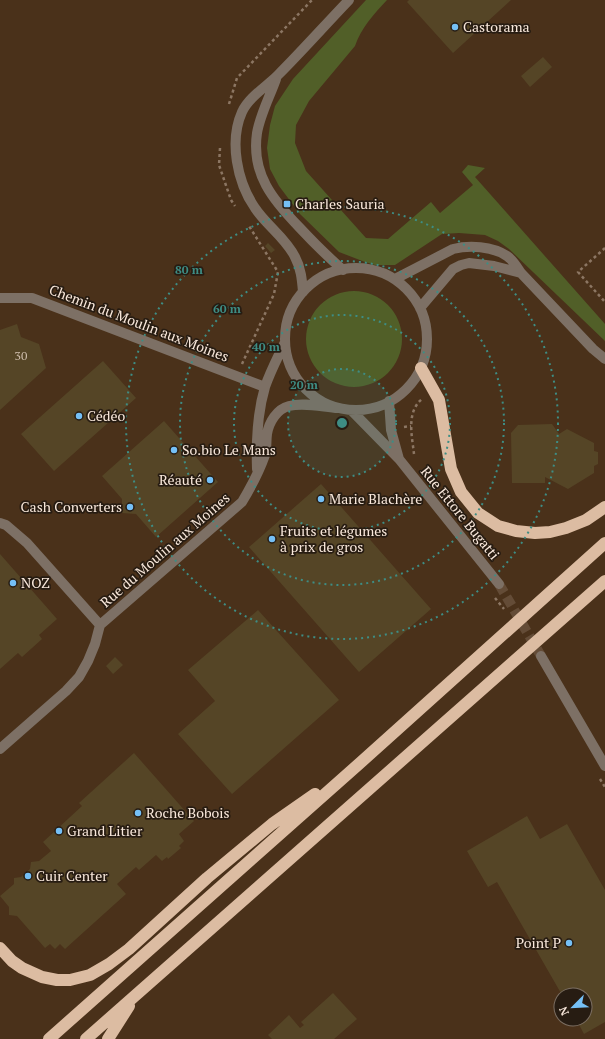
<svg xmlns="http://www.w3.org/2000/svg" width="605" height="1039" font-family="'PT Serif',serif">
  <rect width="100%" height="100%" fill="#4a311a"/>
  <!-- green -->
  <path fill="#515f28" d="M366,0H387C374,14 361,28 355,46L309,101L296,125L295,143L306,171L366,238L388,239L431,202L440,213L473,185L462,172L468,165L485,168L475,177L605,324V341L509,249L498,241L485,235L459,233L442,234L395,265H375L365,262L339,252L300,214L279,186L270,169L267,148L270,125L275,106L293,79Z
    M306 339a48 48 0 1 1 96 0a48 48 0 1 1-96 0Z"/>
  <!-- building -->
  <path fill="#554526" d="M409,0H511L453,53L407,2Z
    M543,57L552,67L530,87L521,76Z
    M268,243L275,250L271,253L265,246Z
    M17,324L21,337L39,344L46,368L0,410V330Z
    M103,361L136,398L54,471L21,434Z
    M164,421L218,482L156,537L136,514L122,513V499L102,476Z
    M552,424L559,434L567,429L594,443V451L598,452V464L594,466V473L568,489L545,477V483H512L511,433L518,425Z
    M321,484L431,609L359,672L249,547Z
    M0,554L57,619L39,635L42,639L22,657L18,653L0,669Z
    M258,610L339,700L232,794L178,734L215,701L188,670Z
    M115,657L123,665L113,674L106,666Z
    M134,753L194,821L179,834L184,841L179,846L181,848L168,859L167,857L162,861L156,855L139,870L136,867L117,884L126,894L65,949L60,944L55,949L50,944L45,948L17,916L9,915V907L0,896L14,884V878L21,877L30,869L31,862L39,861L51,851L43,842L82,806L79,803Z
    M527,816L540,839L567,824L605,890V1022L584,1034L576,1019H585V995H562L497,882L488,887L467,851Z
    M333,993L357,1019L334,1039H272L268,1035L289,1015L300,1028L304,1025L301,1022Z"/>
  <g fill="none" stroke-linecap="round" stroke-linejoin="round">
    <!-- street-tunnel -->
    <path stroke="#644c37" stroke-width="10" stroke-dasharray="10 5" stroke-linecap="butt" d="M499,584L541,656"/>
    <!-- path -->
    <path stroke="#8c7663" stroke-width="2.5" stroke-dasharray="3 3" stroke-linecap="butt" d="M229,104L237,78L312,0
      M220,148L219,165L231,200L235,206
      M605,248L578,272L605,302
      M242,364L274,294L278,272L249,226
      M404,427L411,426
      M414,454C412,436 406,412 422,399
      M495,598L504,609
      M600,779L605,787"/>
    <!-- street -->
    <path stroke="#7d7065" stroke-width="10" d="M276,79C270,96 260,115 257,133C251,174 273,200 299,227C313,242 327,256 343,270
      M285 339a71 71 0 1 1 142 0a71 71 0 1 1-142 0Z
      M395,279L453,249C469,245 492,246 507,256C513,260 517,267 521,273L593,349L605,359
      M303,292C302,280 301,268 295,257C286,238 266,225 255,208C237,182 229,141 242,112C249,97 266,87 278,75C302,51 325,25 349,0
      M0,298H32L265,387
      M420,308L453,269L461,265L469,263L494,266L521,273
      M389,401L391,430L399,459
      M351,410L399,459L499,584
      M257,469C256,441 257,414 265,387C270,372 278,357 285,342
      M0,523L6,525L27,543L100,625
      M541,656L605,766
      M0,749L66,691L79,677L88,661L95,644L100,625L242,502C251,487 259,472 265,455C267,448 266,441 267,434C269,422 277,409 289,406C304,402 323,407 338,408"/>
    <!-- highway -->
    <path stroke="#dcbca2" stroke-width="12" d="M421,368L439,400L451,469L461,492L478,513L498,526L516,531L535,533L550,532L566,528L586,520L605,507
      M0,948L12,961L22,968L42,977L57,980H70L90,975L109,964L129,949L207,878L272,824L315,794
      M49,1039L360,763L605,543
      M86,1039L605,581
      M108,1039L129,1006"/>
  </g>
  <!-- distance rings -->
  <circle cx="342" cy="423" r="54" fill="#3e8d84" fill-opacity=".12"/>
  <g fill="none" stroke="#3e8d84" stroke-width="2" stroke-dasharray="2 4">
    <circle cx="342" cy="423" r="54"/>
    <circle cx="342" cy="423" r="108"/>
    <circle cx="342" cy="423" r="162"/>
    <circle cx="342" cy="423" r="216"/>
  </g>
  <!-- markers -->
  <g fill="#75c0f6" stroke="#271c12" stroke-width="1.5">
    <circle cx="455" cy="27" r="4"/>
    <rect x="283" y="200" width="8" height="8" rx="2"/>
    <circle cx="79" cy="416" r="4"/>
    <circle cx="174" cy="450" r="4"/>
    <circle cx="210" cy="480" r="4"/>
    <circle cx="321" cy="499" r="4"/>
    <circle cx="130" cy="507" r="4"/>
    <circle cx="272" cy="539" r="4"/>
    <circle cx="13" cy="583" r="4"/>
    <circle cx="138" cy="813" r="4"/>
    <circle cx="59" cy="831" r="4"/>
    <circle cx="28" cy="876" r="4"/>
    <circle cx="569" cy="943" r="4"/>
  </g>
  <g text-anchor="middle" stroke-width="3.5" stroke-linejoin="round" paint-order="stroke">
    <!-- number labels -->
    <g font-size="12" fill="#d0bfae">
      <text x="21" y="360">30</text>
    </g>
    <!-- poi labels -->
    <g font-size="14" fill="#f9e8db" stroke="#271c12" text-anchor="start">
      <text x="463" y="32">Castorama</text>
      <text x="295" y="209">Charles Sauria</text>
      <text x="87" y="421">Cédéo</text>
      <text x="182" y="455">So.bio Le Mans</text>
      <text x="202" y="485" text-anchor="end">Réauté</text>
      <text x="329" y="504">Marie Blachère</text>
      <text x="122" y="512" text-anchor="end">Cash Converters</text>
      <text x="280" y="536">Fruits et légumes<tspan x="280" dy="16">à prix de gros</tspan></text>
      <text x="21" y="588">NOZ</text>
      <text x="146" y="818">Roche Bobois</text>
      <text x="67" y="836">Grand Litier</text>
      <text x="36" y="881">Cuir Center</text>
      <text x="561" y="948" text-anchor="end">Point P</text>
    </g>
    <!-- street labels -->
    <g font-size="14" fill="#f9e8db" stroke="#271c12">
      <text transform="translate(139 323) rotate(21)" y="5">Chemin du Moulin aux Moines</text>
      <text transform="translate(460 513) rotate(51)" y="5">Rue Ettore Bugatti</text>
      <text transform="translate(165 550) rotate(-41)" y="5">Rue du Moulin aux Moines</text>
    </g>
  </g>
  <circle cx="342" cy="423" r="6" fill="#3e8d84" stroke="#271c12" stroke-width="2"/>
  <g font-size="12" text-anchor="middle" font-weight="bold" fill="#3e8d84" stroke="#271c12" stroke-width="3.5" stroke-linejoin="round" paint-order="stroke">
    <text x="189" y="274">80 m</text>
    <text x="227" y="313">60 m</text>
    <text x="266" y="351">40 m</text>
    <text x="304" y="389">20 m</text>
  </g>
  <!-- north arrow -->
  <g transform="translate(573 1007) rotate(246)"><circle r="19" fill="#271c12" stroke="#7b6e62"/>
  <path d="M0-3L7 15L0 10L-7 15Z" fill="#75c0f6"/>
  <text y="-6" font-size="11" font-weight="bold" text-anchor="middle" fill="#f9e8db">N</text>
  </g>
</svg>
